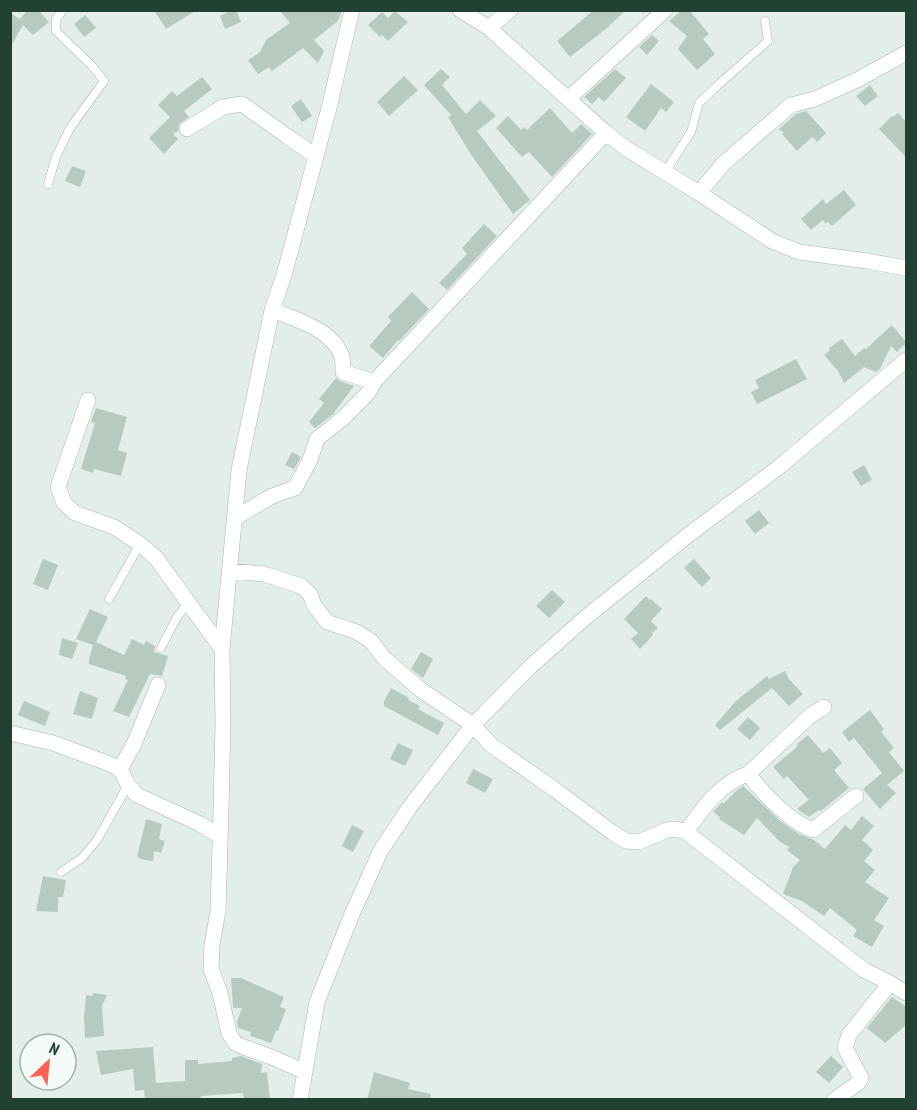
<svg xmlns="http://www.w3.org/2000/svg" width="917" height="1110" font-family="'PT Sans Narrow',sans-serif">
  <rect width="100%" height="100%" fill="#e3eee8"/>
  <!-- building -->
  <path fill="#b8c9c0" d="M28,10H38L49,22L33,35L23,25L10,48V13L20,19Z
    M154,10H197L166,29Z
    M232,10H236L241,22L225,29L220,16Z
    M279,10H342L338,21L314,40L324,51L318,63L303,48L272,71L269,67L258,74L248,60L259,53L267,39L290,23Z
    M594,10H626L607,28L570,57L557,41Z
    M682,10H689L709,34L703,39L715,54L697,70L678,49L687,36L669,21Z
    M395,11L408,22L388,41L382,35L380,37L368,25L382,12L388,18Z
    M85,15L96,28L84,37L74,24Z
    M652,35L659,41L647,55L639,47Z
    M441,69L450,77L442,85L466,114L480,100L496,116L477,131L530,200L513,214L470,153L448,117L451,115L424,85Z
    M615,69L626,78L604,102L599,97L592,104L584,97Z
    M404,76L418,90L389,116L377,102Z
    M202,77L212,89L184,111L189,117L179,124L178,131L173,134L178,139L164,154L149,138L170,117L158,105L172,91L177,96Z
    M651,84L674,102L666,112L661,108L645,131L626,117Z
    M870,85L878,96L865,106L856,96Z
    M301,99L312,116L302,122L291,106Z
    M550,108L572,133L581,124L592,134L552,177L529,152L522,157L496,128L508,116L521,130L524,127L527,130Z
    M806,111L826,133L817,142L813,137L811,138L797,151L782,134L784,133L779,129L796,114Z
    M898,113L906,122V157L879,129L892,116L893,117Z
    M72,166L86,171L80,187L65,181Z
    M844,190L856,205L832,226L828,222L826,224L823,220L811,230L801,219L823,199L826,204Z
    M484,224L497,236L447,290L439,283L467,254L462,248Z
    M412,292L429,309L399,341L398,340L383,358L369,346L391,321L388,317Z
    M892,325L906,342V343L897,352L891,346L880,369L876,372L864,367L844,383L838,371L824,355L830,350L829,348L842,339L855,356L864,348L866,349Z
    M796,359L807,379L757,404L751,392L759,388L755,380Z
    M336,378L340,381L354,386L333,414L315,428L309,422L324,403L319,399Z
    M96,408L127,417L118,450L127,453L121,476L94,469L93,473L81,469L95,423L91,422Z
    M292,452L301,457L294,469L285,465Z
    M864,465L872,480L861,486L852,472Z
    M759,510L769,523L755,534L745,521Z
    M43,559L58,565L48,590L33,584Z
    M694,559L711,578L702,587L684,568Z
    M552,590L565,602L549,618L536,606Z
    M646,596L650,600L651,599L662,609L651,621L658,628L652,633L653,635L640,649L631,639L638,633L624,619Z
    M90,609L108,617L96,642L124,655L132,639L144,645L146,641L155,646L154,652L168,656L162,676L150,674L129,717L113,711L128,680L125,679L126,676L89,664V659L93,645L76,639Z
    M62,638L78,643L72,659L59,655Z
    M421,652L433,659L423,678L411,669Z
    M785,671L789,679L803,694L789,706L772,688L720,730L715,725L736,701L767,676L769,679Z
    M391,688L409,698L408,700L420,706L418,709L444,723L438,735L384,706V701Z
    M80,691L98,698L92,719L73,714Z
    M24,701L50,712L45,726L18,715Z
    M870,710L884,729L881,732L894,748L889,752L904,771L887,785L896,793L880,809L863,789L882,773L854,738L849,742L842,732Z
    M748,717L760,728L750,740L737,729Z
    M808,735L823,753L830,748L842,763L834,770L849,788L821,811L819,810L809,817L797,809L809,800L787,776L784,779L773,767L798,746L797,744Z
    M398,743L413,750L405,766L390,759Z
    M473,769L493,779L485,793L466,783Z
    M743,786L780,821L799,834L814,840L825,849L845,825L851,830L862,816L874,826L862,840L873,850L864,861L875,870L865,882L889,898L874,920L884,926L872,947L853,936L857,930L830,908L824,916L802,901L783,894L793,867L800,860L787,850L789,847L779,841L757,818L744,835L719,819L720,817L713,812L722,802L724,803L736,791Z
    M146,819L162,824L159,839L165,841L161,853L154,851L153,861L140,859V858L137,857Z
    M352,825L364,831L353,852L342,846Z
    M43,876L66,880L63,897H58V912L36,911Z
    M231,978H241L284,997L280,1007L286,1009L278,1031L276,1030L271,1043L250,1036L251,1032L238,1028L237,1022L242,1008H233Z
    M93,993L107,995L102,1006L104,1036L85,1038L84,1017L86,995L93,996Z
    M892,997L906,1007V1025L885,1043L867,1028Z
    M153,1047L156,1083L185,1081V1060H198V1064L232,1061V1058L241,1056L262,1064L261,1073L267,1072L270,1100H244L243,1093L201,1096V1100H145L144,1090L135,1091L133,1069L101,1075L96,1051Z
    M831,1056L843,1067L829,1083L816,1072Z
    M374,1072L410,1083L408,1089L431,1094L430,1100H367Z"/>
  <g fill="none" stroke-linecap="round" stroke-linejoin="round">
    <defs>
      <path id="service" d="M665,172L691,132L699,103L718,85L768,41L765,21
        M48,184L56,157L70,128L104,81L92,66L56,31V19L63,10
        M109,599L140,544
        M161,648L177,617L188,603
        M61,872L82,858L97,840L128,785"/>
      <path id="minor" d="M460,10L489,28L606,133L627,149L699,193L772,241L799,252L867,261L906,268
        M489,28L510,10
        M568,99L665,10
        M187,129L223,107L242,104L288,137L316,156
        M699,193L723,164L791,105L815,99L859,79L906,53
        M272,310C295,319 334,330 342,357C343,361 343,367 343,372L374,382
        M88,400L58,487L64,503L75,513L114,527L140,544L156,558L222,649
        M235,518L272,496L295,488L310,460L317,439L342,419L368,393L374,382L606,133
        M230,571L264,574L301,586L310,594L314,605L327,622L357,632L371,641L384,658L421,690L473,725L491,745L554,789L613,833L626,841L639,842L667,830L675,829L686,832L864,970L890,983L906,993
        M10,733L53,743L110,764L120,769L128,785L137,795L200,824L220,836
        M120,769L134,744L158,685
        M748,774C764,794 789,821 813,830L856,796
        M686,832C701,810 721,782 748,774L811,715L824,707
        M305,1072L274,1058L241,1046L235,1043L229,1033L220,993L211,969L212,945L218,911L221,811L223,723L222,649L239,470L272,310L284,275L329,108L352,10
        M300,1100L317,1002L352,914L381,850L409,808L473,725L531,666L586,617L687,536L779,467L906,360
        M834,1100L858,1083L861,1078L845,1048L849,1035L890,983"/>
    </defs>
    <!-- service casing -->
    <use href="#service" stroke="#a5b7ae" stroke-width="9"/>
    <!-- minor casing -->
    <use href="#minor" stroke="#a5b7ae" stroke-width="16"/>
    <!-- service -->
    <use href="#service" stroke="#fff" stroke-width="8"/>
    <!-- minor -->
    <use href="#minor" stroke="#fff" stroke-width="15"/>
  </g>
  <!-- border -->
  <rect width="917" height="1110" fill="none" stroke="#214133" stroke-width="24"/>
  <!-- north arrow -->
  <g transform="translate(48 1062) rotate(26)"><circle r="28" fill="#f4faf6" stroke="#a0b0a8" stroke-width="1.5"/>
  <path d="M0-4.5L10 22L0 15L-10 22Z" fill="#fb6254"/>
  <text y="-9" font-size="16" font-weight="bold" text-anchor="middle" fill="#214133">N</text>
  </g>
</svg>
